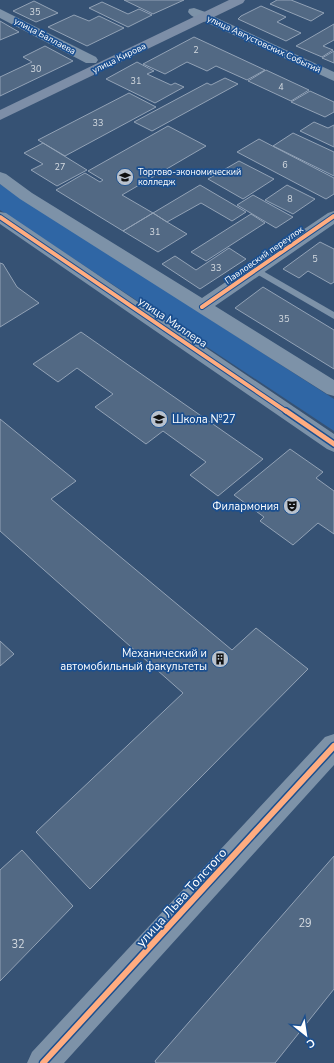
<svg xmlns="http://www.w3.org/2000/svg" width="334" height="1063" font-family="'Nunito Sans',sans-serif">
  <rect width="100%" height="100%" fill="#365274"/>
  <!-- green -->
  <path fill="#2f66a5" d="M0,184L334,399V431L0,210Z"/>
  <!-- building -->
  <path fill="#526984" stroke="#92a2b6" d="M124,0H184L153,14Z
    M277,0H291L324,13L311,21L270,4Z
    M34,1L58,13L36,22L13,11Z
    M102,2L128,14L139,9L152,15L128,27L89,8Z
    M261,6L286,17L277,22L301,33L286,41L238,19L241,16Z
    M74,15L89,21L99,16L124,28L87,46L48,27Z
    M0,21L19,32L0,40Z
    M334,24V40L323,46L333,50L322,57L296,46Z
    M194,37L265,70L247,80L216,66L207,71L187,62L165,74L143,64Z
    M45,46L73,61L0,96V77L32,62L23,57Z
    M334,51V63L322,58Z
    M137,62L154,71L147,74L171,85L175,83L184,87L155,103L106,79Z
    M266,70L309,90L291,101L248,81Z
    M225,78L238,84L152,131L134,122L207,83L211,85Z
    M310,91L334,102V112L325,117L291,102Z
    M129,93L156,107L65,156L38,140Z
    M314,122L328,128L334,125V147L300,131Z
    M168,126L206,146L122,195L153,213L123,231L56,190L85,173L100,182L103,180L88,171Z
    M293,133L334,152V176L273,146Z
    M259,139L334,178V194L326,199L237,152Z
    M43,143L87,170L57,186L31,170L43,164L24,153Z
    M239,161L274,179L243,199L208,179Z
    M200,185L246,212L232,221L201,203L167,222L153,213Z
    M287,185L315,199L293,214L265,200Z
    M253,195L293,217L276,228L237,205Z
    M153,213L167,222L187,234L158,252L123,231Z
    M251,214L265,223L206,261L191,252Z
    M320,242L334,249V282L331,284L308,271L299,278L283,269Z
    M229,248L246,259L200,289L162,264L175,256L196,270Z
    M0,263L3,264L17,287L39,303L0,327Z
    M263,287L334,330V369L235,308Z
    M81,332L263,459L218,496L190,475L206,462L163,431L146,444L95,407L113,394L77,368L58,382L33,364Z
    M0,419L76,481L51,499L232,650L256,628L308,669L90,889L36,832L183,693L0,531Z
    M290,449L323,472L316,478L334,491V534L318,523L293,545L260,521L264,517L234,495Z
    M0,641L14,654L0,666Z
    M22,850L73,906L0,981V870Z
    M334,856V989L275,1063H156L155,1061Z"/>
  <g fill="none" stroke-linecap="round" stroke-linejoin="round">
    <!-- service -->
    <path fill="#7d92a8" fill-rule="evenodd" d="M256,267L334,312V319L253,272L251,270L253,268Z"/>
    <!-- minor -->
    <path fill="#7d92a8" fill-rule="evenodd" d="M194,8L211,14L212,17L211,20C203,22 192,18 188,12L189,9Z
      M0,9L96,57L98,60L96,63H86L0,18Z
      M0,172L6,174L32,193L202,298L328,213L334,211V224L215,306L334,380V396L327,394L20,199L0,184Z
      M0,212L6,213L334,434V452L327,449L0,224Z
      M334,734V765L64,1063H27L32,1052L325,737Z"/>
    <!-- tertiary -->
    <path fill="#7d92a8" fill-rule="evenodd" d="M206,13L334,72V81L201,20L200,17L201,14Z"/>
    <!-- primary -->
    <path fill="#7d8ea7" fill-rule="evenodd" d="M229,0H245L243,3L0,120V110Z"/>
    <defs>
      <path id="cycleway-far2" d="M0,217L287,412
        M202,307L334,216"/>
      <path id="cycleway-far1" d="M286,411L334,444"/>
      <path id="cycleway" d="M43,1063L334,746"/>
    </defs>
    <!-- cycleway-far2 casing -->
    <use href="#cycleway-far2" stroke="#1b4f8f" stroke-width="6"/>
    <!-- cycleway-far1 casing -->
    <use href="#cycleway-far1" stroke="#1b4f8f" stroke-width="8"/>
    <!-- cycleway casing -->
    <use href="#cycleway" stroke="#1b4f8f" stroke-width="9"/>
    <!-- cycleway-far2 -->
    <use href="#cycleway-far2" stroke="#ffac80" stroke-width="4"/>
    <!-- cycleway-far1 -->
    <use href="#cycleway-far1" stroke="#ffac80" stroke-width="5"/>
    <!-- cycleway -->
    <use href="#cycleway" stroke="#ffac80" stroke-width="6"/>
  </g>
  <!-- icons -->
  <defs>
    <symbol id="university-disc" viewBox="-11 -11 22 22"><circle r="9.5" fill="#b9c2ce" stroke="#1b4f8f"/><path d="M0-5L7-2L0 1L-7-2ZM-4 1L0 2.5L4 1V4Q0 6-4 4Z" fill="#111"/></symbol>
    <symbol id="school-disc" viewBox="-11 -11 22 22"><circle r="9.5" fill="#b9c2ce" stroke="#1b4f8f"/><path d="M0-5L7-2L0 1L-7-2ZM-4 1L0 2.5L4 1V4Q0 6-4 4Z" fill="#111"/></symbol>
    <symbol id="theatre-disc" viewBox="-11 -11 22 22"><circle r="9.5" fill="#b9c2ce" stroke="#1b4f8f"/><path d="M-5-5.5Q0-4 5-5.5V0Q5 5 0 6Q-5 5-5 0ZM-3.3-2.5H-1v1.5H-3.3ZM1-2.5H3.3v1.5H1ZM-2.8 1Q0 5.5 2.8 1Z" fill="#111"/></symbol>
    <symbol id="building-disc" viewBox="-11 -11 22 22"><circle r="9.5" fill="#b9c2ce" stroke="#1b4f8f"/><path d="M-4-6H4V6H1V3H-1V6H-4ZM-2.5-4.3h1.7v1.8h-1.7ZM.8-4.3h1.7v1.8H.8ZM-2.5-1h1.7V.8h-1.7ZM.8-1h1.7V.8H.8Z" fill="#111"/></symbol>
  </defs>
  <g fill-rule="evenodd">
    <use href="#university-disc" x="115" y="167" width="20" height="20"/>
    <use href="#school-disc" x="149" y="409" width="20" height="20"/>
    <use href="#theatre-disc" x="282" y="496" width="20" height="20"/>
    <use href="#building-disc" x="210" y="649" width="20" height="20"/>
  </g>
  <g text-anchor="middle" stroke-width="3.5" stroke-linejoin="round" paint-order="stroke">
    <!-- number labels -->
    <g font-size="9" fill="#d4dae0">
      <text x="35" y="15">35</text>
      <text x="196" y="53">2</text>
      <text x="36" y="72">30</text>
      <text x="136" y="84">31</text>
      <text x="281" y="90">4</text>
      <text x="98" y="126">33</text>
      <text x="285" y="168">6</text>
      <text x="60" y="170">27</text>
      <text x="290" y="202">8</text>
      <text x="155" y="235">31</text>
      <text x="315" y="262">5</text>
      <text x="216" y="271">33</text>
      <text x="284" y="322">35</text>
    </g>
    <!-- far-street labels -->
    <g font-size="9" fill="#fff" stroke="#1b4f8f">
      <text transform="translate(45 36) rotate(28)" y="3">улица Баллаева</text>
      <text transform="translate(264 44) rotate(25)" y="3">улица Августовских Событий</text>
      <text transform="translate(119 58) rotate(-26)" y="3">улица Кирова</text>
      <text transform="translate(264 255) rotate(-35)" y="3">Павловский переулок</text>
    </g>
    <!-- far-poi labels -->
    <g font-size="9" fill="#fff" stroke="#1b4f8f" text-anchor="start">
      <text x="138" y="175">Торгово-экономический<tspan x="138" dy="10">колледж</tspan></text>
    </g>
    <!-- street labels -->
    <g font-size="11" fill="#fff" stroke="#1b4f8f">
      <text transform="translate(173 322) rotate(34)" y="4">улица Миллера</text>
    </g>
    <!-- poi labels -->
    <g font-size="11" fill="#fff" stroke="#1b4f8f" text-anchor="end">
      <text x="172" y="423" text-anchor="start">Школа №27</text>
      <text x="279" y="510">Филармония</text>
      <text x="207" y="657">Механический и<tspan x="207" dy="13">автомобильный факультеты</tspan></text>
    </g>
    <!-- near-number labels -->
    <g font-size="11" fill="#d4dae0">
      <text x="305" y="927">29</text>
      <text x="18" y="948">32</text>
    </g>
    <!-- near-street labels -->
    <g font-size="13" fill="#fff" stroke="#1b4f8f">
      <text transform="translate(181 897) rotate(-48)" y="5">улица Льва Толстого</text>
    </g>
  </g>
  <!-- north arrow -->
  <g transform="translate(306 1035) rotate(150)" stroke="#1b4f8f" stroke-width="3" paint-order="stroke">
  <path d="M0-3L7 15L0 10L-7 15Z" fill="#ffffff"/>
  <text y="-6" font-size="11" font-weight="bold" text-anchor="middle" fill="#ffffff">С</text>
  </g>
</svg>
